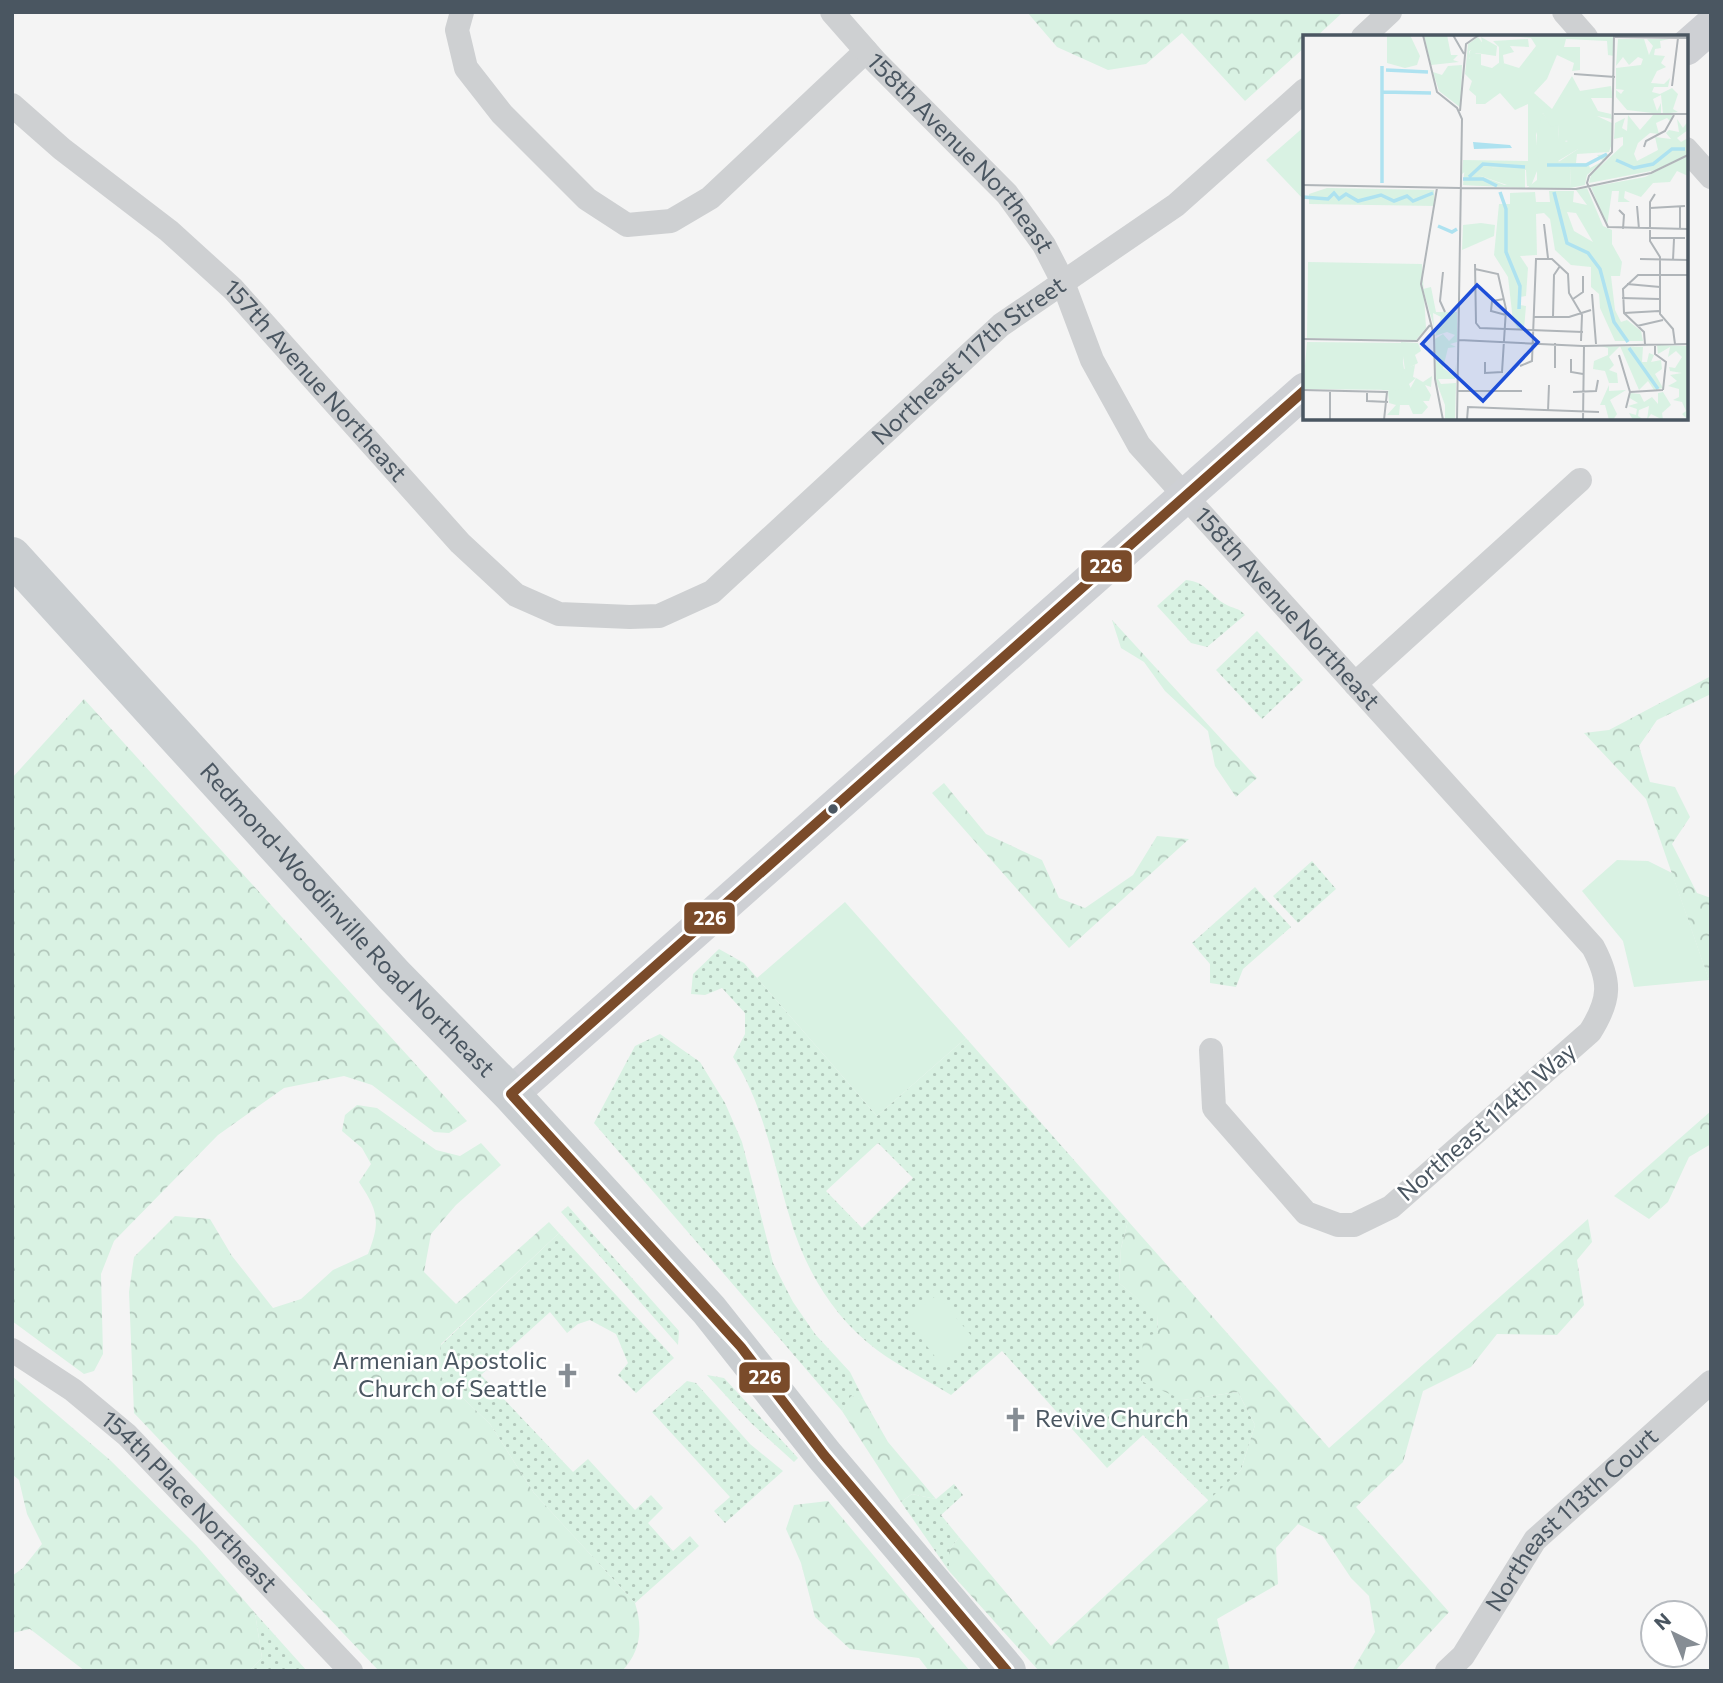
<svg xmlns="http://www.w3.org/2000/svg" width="1723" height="1683" font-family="Commissioner,sans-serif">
  <defs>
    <pattern id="grass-dots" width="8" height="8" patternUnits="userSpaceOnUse" patternTransform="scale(1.75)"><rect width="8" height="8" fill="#d9f2e3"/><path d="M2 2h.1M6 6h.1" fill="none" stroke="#b2c7bb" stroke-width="1.8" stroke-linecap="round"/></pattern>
    <pattern id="forest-crowns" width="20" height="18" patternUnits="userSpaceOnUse" patternTransform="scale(1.75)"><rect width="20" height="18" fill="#d9f2e3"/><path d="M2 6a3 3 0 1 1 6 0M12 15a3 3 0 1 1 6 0" fill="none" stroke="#b2c7bb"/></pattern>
  </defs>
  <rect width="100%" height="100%" fill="#f4f4f4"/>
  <!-- grass -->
  <path fill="url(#grass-dots)" fill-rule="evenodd" d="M1186,580C1207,582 1209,595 1225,604C1233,609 1238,607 1245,615L1207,647L1191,643L1157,606Z
    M1257,631L1303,680L1262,719L1216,670Z
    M1312,861L1336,889L1298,923L1273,896Z
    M1255,887L1291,927L1243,969L1236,987L1210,983V964L1192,943Z
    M719,949L744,963L877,1116L966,1038L1128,1221L1121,1248L1119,1283L1157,1314L1158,1333L1183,1400L1238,1392L1255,1425L1241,1470L1210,1502L1143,1435L1107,1468L1002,1351L951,1395C927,1380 900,1367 877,1350C834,1318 805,1270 790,1218C773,1163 765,1107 733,1057L745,1034V1013L722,988L705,995L691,994L693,974ZM878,1143L913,1178L862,1228L826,1191Z
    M660,1034L700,1062L725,1103L742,1142L773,1263L793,1302L815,1334L850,1372L864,1400L851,1397L842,1411L594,1123L635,1046Z
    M568,1206L679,1331L678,1345L561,1212Z
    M559,1233L674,1358L636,1393L618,1375L628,1363L616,1334L590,1320L578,1324L567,1333L550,1312L481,1375L573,1472L588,1459L635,1510L651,1495L663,1508L648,1523L673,1551L690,1536L699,1546L635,1603L534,1493L490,1424L440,1376L441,1345Z
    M707,1375L724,1378L798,1458L794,1462L751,1423Z
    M687,1381L696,1383L750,1444L783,1471L725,1523L714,1511L730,1497L652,1412Z
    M954,1484L963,1495L941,1515L959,1537L949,1551V1571L901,1502L912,1494L936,1499Z
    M255,1613L307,1671H249L262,1658Z"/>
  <!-- forest -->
  <path fill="url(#forest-crowns)" d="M1027,12H1341L1342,13L1316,37H1305V47L1245,101L1182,33L1146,64L1108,70L1057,47Z
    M1112,620L1257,778L1236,797L1215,766L1208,731L1165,691L1144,662L1121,648Z
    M1711,676V694L1657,720L1639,746L1650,782L1675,787L1690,817L1672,844L1697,893L1711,898V986L1646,799L1584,733L1609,730Z
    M84,699L467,1121L449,1133L434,1132L372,1085L344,1076L284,1088L218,1135L114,1241L101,1274L103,1354L94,1371L84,1374L12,1321V778Z
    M944,783L986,834L1042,860L1059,898L1085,908L1133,875L1157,836L1189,839L1069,948L932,793Z
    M357,1105L377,1108L436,1150L460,1156L481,1143L501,1165L456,1205L431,1234L424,1272L456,1304L549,1222L559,1233L441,1344L440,1376L490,1424L534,1493L635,1603C643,1628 641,1652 622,1671H379L134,1413L129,1292L134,1257L175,1216L210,1219L232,1256L273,1308L301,1299L333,1270L368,1254C381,1221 378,1211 359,1182L371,1164L362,1148L342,1131L345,1115Z
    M1711,1111V1144L1689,1157L1668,1202L1649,1219L1614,1196Z
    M1588,1219L1592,1242L1577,1260L1584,1305L1557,1335L1497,1334L1471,1367L1423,1391L1403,1462L1356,1507L1449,1612L1395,1671H1352L1375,1632L1369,1596L1351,1578L1323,1536L1298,1524L1276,1548L1278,1584L1217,1619L1230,1671H1039L949,1571V1551L959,1537L1051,1646L1241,1470L1255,1425L1238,1392L1183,1400L1141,1381L1143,1337L1158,1333L1157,1315L1119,1283L1121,1248L1128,1221L1329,1448Z
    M12,1376L110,1460L196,1545L255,1613L262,1658L249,1671H85L30,1629L12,1633V1576L23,1568L42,1544L27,1514L19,1480L12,1474Z
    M851,1396L864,1400L888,1442L936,1499L912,1494L901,1502L842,1411Z
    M828,1501L970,1671H929L919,1658L850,1649L815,1617L801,1563L786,1529L794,1505Z"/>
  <!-- green -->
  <path fill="#d9f2e3" d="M1305,126V201L1266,160Z
    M1617,860L1648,861L1672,873L1709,980L1634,987L1623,941L1582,891Z
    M845,902L966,1038L877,1116L757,978Z
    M937,1295L975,1340L943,1367L906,1319Z"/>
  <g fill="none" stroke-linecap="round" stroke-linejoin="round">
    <!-- street -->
    <g stroke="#ced0d2" stroke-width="24">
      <path d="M462,12L457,30L466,68L502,114L587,199L627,225L671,221L710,198L866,51"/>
      <path id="s1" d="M832,12L875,61L1007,194L1044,245L1062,280L1092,360L1139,445L1593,947C1611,981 1611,999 1590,1032L1391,1207L1354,1225H1338L1306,1213L1214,1108L1211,1050"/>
      <path d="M1564,12L1586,37"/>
      <path d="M1363,37L1390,12"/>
      <path id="s2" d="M12,105L62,149L169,231L233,289L460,543L516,595L559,614L630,617L659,616L712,592L1001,325L1176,205L1305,90"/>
      <path d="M1686,149L1711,177"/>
      <path d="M1355,684L1580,480"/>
      <path id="s3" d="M12,1350L73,1390L127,1435L351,1671"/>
      <path id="s4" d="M1447,1671L1463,1656L1535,1540L1711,1382"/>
    </g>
    <!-- secondary -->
    <path stroke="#ced0d4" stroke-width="35" d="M1686,48L1711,26
      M511,1094L1305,390"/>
    <!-- primary -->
    <path stroke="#caced1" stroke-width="38" id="s5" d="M12,556L394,975L511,1094L709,1310L824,1455L1007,1671"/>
    <defs>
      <path id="bus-1" d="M511,1094L1305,390
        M511,1094L741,1347L824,1455L1007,1671"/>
    </defs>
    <!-- bus-1 casing -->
    <use href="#bus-1" stroke="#fff" stroke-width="16"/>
    <!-- bus-1 -->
    <use href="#bus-1" stroke="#7a4b2a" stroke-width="10"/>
  </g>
  <!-- icons -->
  <defs>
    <symbol id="church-bare" viewBox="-9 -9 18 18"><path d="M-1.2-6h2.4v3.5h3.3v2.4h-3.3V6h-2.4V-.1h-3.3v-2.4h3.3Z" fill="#868d94" stroke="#fff" stroke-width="2.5" paint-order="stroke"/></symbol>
  </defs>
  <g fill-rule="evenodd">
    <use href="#church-bare" x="550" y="1358" width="35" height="35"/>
    <use href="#church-bare" x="998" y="1402" width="35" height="35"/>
  </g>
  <!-- markers -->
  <circle fill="#4a5661" stroke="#fff" stroke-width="2.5" cx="833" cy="809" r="6"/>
  <g text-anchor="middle" stroke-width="5" stroke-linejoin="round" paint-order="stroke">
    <!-- street labels -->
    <g font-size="24" fill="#4a5661" stroke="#fff">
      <text dy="8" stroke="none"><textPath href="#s1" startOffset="191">158th Avenue Northeast</textPath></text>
      <text dy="8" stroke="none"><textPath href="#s2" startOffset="1256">Northeast 117th Street</textPath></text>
      <text dy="8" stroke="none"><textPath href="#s2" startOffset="411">157th Avenue Northeast</textPath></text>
      <text dy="8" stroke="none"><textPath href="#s1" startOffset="758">158th Avenue Northeast</textPath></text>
      <text dy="8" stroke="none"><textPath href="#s5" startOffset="495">Redmond-Woodinville Road Northeast</textPath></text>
      <text transform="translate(1487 1122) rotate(-41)" y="8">Northeast 114th Way</text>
      <text dy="8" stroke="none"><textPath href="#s3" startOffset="234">154th Place Northeast</textPath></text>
      <text dy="8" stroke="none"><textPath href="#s4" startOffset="198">Northeast 113th Court</textPath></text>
    </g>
    <!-- poi labels -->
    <g font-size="24" fill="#4a5661" stroke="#fff" text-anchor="end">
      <text x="547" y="1369">Armenian Apostolic<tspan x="547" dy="28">Church of Seattle</tspan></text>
      <text x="1035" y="1427" text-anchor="start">Revive Church</text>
    </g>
  </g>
  <!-- overview -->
  <g transform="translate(1303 35)">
    <rect width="385" height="385" fill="#f4f4f4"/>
    <path d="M84,0H107L117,21L114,30L102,33L84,28ZM121,0H144L148,20H143H155L150,25L156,27L128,30ZM178,2L194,11L193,21L173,18L165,24L167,16L179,7ZM225,4L226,12L207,11L211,17L200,20L201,28H196V12L190,6ZM159,30L158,73L136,56L130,37L139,40L145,31ZM240,78L248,90H255L256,104H263L262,110L275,114L255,126L268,133L267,153H224L234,145V88ZM178,132L222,134V153L160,150H204L169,138ZM178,188L192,190L191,201L159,215L160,190ZM98,307L115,308L118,316L112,320L115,328L102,335ZM100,339H107L100,355L107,354L113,343L120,347L129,341L128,352L122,350L128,360L126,366H120L125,372L119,379H110L106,370H97L96,380H84L93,370L86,368L85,356L99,349Z" fill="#d9f2e3"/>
    <path d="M197,0H310L311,21L305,20L304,6L263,4L261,12H277V35L269,36L271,28L254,20L244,44L231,58L249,74L269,41L277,56L308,51L310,63H288L295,76L308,79L309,84L294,81L309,88L308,111L306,117L274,119L273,128H285L287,133L300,126L294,120L306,119L298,128L284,140L282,150L267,153L268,133L254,128L275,114L259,115L257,109L265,106L256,104L255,90L248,92L240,78L233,100L236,131L228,151H224L223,135L169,131L159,139L160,125L225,126V69L212,75L197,58L182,69H173V61L166,55L169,46L162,39L165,9L175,2L181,10L166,16V24L170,18L178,19V30L189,33L197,27L216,33L233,11L228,3ZM315,4H341L346,20L350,11L344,4H366L357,6L358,13L352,14L351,20L362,21L358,28L363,32L354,36L348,48L361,49L367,43L365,52H351L349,57L357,59L369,53L375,59L370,74L375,77L360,79L358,60L350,64L354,76L358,68V79L324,75L313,62V55L318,59L321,55L313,54V33L338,30L340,24L335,22L326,30L320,22L313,31ZM325,80L337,95L350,80H369L368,87L364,83L353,88L356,99L347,98L335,108L331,119L334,126L355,115L352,102L368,104L363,98L366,95L376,97L374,84L380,93L385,86V95L374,103L378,107L385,103V119L353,135L286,148L288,140L320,110V102L311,104L312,88L322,83L319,93L324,96ZM385,121V141L374,136L367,147L350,148L338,162L322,156L321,163L327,167H315L316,156H309L304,191L288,152L342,142ZM24,153L131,155L132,171L6,169V159ZM284,153L300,191L309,195V209L319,227L317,241H308L312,275L318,287L324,285L338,296L340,306H312L297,273L296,259L288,252V232L268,230L252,215L247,184L241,178L233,179L234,220L217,221L225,233L223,261L217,262V270L223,271L221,294H215L210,286L205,242L191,220L196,169H207V158L232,157L233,167H247L246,156H271L270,167L284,170L273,155ZM264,177L273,178L290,207L271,196ZM128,252L133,277H154V307L147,309L153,312L145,313L140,333L151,341L153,329L152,344H135L138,349L153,348L152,385H142V370L133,346L132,304L140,299L146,306L152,300L144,297L132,301L138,282L130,278L131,292L120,254ZM354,310L385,311V385L379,379L383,376L379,367L370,365L376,362V354L365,351L374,346L367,340L379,338L367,336L366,332L372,333L379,322L373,316L365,322L367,312L355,319ZM298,311L350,312H340L339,327H344L346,318L351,320L348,327L358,325L359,334L352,339L360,353L351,355L345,346L336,355L317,311L306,322L311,330L306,335L314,338L315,348H306L302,336L290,334L291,326L305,320V313ZM98,316L101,334L112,330L110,342L113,343L106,349L109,356H101L97,366L96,356L79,355ZM306,350V356L323,355L307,365L314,379L310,385H306L302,370H297ZM360,357L368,370L359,378L360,385L348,379L344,385L346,371L336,375L335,381L341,385H330L326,378L333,380L334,374L325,371L335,368L325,362L328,358L337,359L341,367L349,362L355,369V358Z" fill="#d9f2e3" fill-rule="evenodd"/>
    <path d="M169,127L190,129L189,133L170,138L204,151L160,150L162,130Z" fill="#d9f2e3"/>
    <path d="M5,227L119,229L123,293L113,305L4,303ZM4,307L101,308L98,355L0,354Z" fill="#d9f2e3"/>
    <path d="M170,107L207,110L209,113L171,114Z" fill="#aee2f0"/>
    <path fill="none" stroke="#aee2f0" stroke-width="3.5" d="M83,35L125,37M80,57L128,58M313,125L331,133L350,129L369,114H382M244,130H283L304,119M166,142L180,129L222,132M160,144H180L194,151M79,148V31M197,157L203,174V217L217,251L216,274M251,157L264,208L285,218L297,234L311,287L325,307M0,162L25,164L31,158L36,164L43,159L55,166L78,160L91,166L104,161L110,166L130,158M135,191L149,197L154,194M326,313L355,354"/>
    <path fill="none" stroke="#b0b5b9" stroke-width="2" d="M120,0L134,57L154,73L159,84L154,385M150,0L161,19M311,0L309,117L286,141L284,148L305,192L385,194M312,2L385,3M271,39L312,42M369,51L375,3M157,76L163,9L176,0H195M311,79H385M341,112L343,106L362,96L371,80M0,150L157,153M134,153L118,249L131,301L132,344L140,385M158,153L273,154L348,138L385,120M352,159L347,167V206L357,222V279L370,294L372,309M334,171L336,194M377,171V194M347,173L382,171M316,175L321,180L320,194M241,189L245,223M347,203H382M337,224L385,225M370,225L371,204M172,229L173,288L177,293L280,297M172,234L195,239L203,274L199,337L182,338V327M140,237L137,266L142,277M324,249L357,252M289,259L293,309M319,263L356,264M201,264L189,266L188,276L203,280M270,264L280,257V241M321,278L356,276M230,282H266L288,275M250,282L251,240L257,231M334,291L360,285M0,304L114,306L127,290M156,305L280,311L385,309M342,309L341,297L321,278L320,254L335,240H385M352,309V319L363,327L360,355M316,320L327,357L323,373M268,324V337L280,339M217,331L229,326L233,224H249L265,239L266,258L279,280L278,306M252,333V308M0,355L84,357L81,385M154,356H219M64,357V366L85,367M270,357L293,356L295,345M327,357L360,355M245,376L246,350M27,385V356M164,385L165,372L296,377M280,385L281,311"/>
    <path fill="#1d4ed8" fill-opacity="0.15" stroke="#1d4ed8" stroke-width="3.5" d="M174,250L235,307L180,366L119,309Z"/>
    <rect width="385" height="385" fill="none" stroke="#4a5661" stroke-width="3.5"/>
  </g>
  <g stroke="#fff" stroke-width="2.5">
    <rect x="1080" y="549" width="53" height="34" rx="7" fill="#7a4b2a"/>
    <rect x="683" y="901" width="53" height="34" rx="7" fill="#7a4b2a"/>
    <rect x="738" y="1361" width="53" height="33" rx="7" fill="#7a4b2a"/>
  </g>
  <g font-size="19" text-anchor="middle" font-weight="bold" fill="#fff">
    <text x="1106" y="573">226</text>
    <text x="710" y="925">226</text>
    <text x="765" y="1384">226</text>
  </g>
  <!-- border -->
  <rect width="1723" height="1683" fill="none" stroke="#4a5661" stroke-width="28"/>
  <!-- north arrow -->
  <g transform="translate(1674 1634) rotate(317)"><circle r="33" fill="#ffffff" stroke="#b7bbc0" stroke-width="2"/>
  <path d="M0-5L12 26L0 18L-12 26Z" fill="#868d94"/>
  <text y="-10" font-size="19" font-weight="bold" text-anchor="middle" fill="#4a5661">N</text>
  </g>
</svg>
